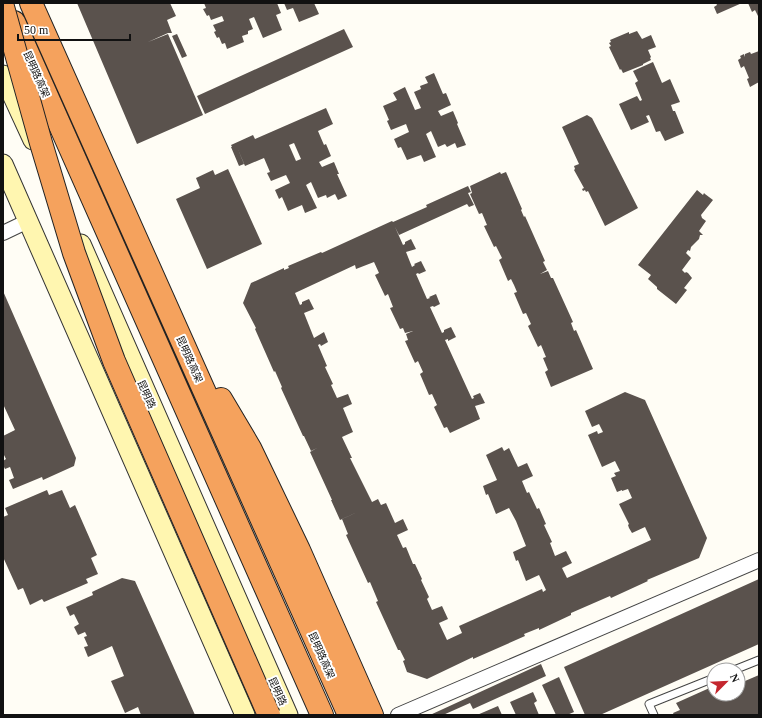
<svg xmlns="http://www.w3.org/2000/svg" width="762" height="718" font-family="'Times New Roman','Noto Sans SC',serif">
  <rect width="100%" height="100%" fill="#fffdf5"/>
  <!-- building -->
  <path fill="#5a524d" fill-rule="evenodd" d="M77,3H170L176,16L167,20L172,33H168L148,42L168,34L203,115L137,144Z
    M204,3H277L281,13L276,15L282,30L263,38L254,17L249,19L253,29L248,31V34L242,36L244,42L227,49L225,43L222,44L219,37L217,38L214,32L216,31L213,25L224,21L222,16L211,20L209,15L207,16L203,9L206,8Z
    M284,3H314L319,14L299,22L293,8L287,10Z
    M716,3H742L717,14L714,7L717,5Z
    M748,3H759V18L755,10L752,12Z
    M344,29L353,47L205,114L197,96Z
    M637,31L642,39L651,35L656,47L648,50L651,57L650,58L651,60L643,64V65L623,73L621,69L620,70L609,47L611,46L609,43L611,42L610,40L629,32V34Z
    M177,34L187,56L182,58L172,36Z
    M759,51V82L750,87L747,79L749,78L744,66L741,68L738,60L741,58L740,56L744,54L745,57V54L750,52L751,54Z
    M653,62L662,83L670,79L680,102L671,105L673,111H675L684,133L665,141L660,131L656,132L649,115L646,116L649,122L631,130L619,104L637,96L640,101L642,100L635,83L638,81L633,71Z
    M434,73L443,94L446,93L451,105L438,111L441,116L453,111L458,123L457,124L466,145L457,148L455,143L447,147L445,144L438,147L431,131L426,134L436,157L424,162L421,155L407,160L401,147L398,148L394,139L409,132L406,124L391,130L387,121L389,120L383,106L397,100L393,93L405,87L415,110L421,108L414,92L421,89L420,86L428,83L425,77Z
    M326,108L333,124L318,131L324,145L326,144L331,156L319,162L322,167L334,162L339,174H337L347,196L338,200L335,194L327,198L326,195L318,198L311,182L306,185L317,208L305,213L302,205L288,211L282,197L279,199L275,190L290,183L286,175L271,181L267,173L270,172L264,158L245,166L237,147L244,164L239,166L231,147H232L231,145L253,135L255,139ZM294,143L301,159L296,161L289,145Z
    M587,115L592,118L638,208L605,226L589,193L588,191L586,192L585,190L583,191L582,189L584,188L574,170L575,169L574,166L579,164L562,127Z
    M228,169L262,244L207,269L176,199L200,188L196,178L213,170L215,175Z
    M500,172L501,174L506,172L522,209L521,210L524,217L525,216L545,261L543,262L547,270L540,274L548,271L551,278H553L573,322L571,323L574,331L576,330L593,369L551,387L545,372L548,370L543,358L546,357L541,345L538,347L528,326L531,324L526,313L523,314L514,293L517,292L514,285L511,279L508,281L499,260L502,258L496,246L494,247L484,226L487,225L482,213L479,214L470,194L472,193L470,186Z
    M468,186L471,192L468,193L474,205L469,207L467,204L399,235L395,227L403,245L405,244V242L411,239L416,249L406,252L412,267L415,265L414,264L421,261L426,271L419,274L418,273L416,274L427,299L430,298L429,297L436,294L440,304L434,307L433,306L430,307L442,333L444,332V330L451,327L456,337L448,341V339L445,340L472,399L474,398L473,396L480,393L485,403L475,406L480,419L450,433L447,427L444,428L434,407L437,405L432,394L429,395L420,374L423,372L418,361L415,363L405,341L408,340L406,334L413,331L405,333L403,328L400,329L390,308L393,307L388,294L385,296L375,275L379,273L374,262L356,269L355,265L295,293L300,305L302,304V302L309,299L314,309L304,313L314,338L324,332L328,342L321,346L320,344L318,345L324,359L311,365L324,359L327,366L325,367L333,384L331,385L337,398L348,394L352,404L343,408L353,432L342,437L352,458H350L372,502L378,499L381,505L386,503L395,523L403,519L408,530L397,535L403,548L406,547L413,564H415L422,579L421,580L429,597L427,599L432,610L442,606L448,619L439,623L447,640L462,633L459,626L542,589L543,592L546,590L539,575L526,581L518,560L516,561L513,552L526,546L516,521L509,508L496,514L488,494L486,495L483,486L497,480L486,455L502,447L504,451L509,448L518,467L527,463L533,476L522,481L527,493L529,492L537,509L539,508L546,524L544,525L552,542L550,543L555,556L566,551L572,563L562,568L567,578L651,540L645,527L632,533L629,528L628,525L629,524L619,504L632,498L628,489L622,491V490L617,492L611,478L616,476L614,473L620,471L615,461L602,467L588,435L597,431L598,434L603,432L599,424L592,427L585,411L625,392L645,400L707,538L699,558L647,580L648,581L611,598L610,596L571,613V615L539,630V628L524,634L525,636L473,659V657L427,679L407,672L403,661L405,660L400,650H398L376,602L378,601L370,582L368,583L346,535L348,534L342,519L362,510L340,520L331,500H332L310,452L317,448L311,451L304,436H303L281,388L282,387L275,371L274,372L255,329L256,328L243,303L251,283L284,268V270L289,268L288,266L321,252L322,253L392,221L393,222L427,207L426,205Z
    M697,190L703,195L704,193L705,194L713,200L701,215L702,218L706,221L699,231L703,235H700L699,239L691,247L690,251L688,250L686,253L691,258L682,270L685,273L686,272L688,273L692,278L684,288L687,290L676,304L657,289V287L648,279L651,275L638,265Z
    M3,291L76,458L74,466L43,480L42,477L13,489L9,480L14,478L10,467L5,469L3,465V461L6,459L3,453V436L15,430L3,404Z
    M47,490L49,495L62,490L70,508L75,505L97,555L91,558L98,574L86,579L88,583L44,602L42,599L30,605L23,588L18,590L3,557V517L8,515L5,508Z
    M122,578L135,581L195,715H141L138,707L125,713L111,681L124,676L112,646L88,657L84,647L88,646L84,637L87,636L85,632L78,635L74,627L79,624L74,614L70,616L66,607L93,595L92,592L94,591Z
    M759,579V644L600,715H585L564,667Z
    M541,664L546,676L473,709L470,703L443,715H430Z
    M742,671L745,678L738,682V673Z
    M759,675V715H674L673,713L680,710L676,703L714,686V694H738V684Z
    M559,677L574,712L567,715H556L542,685Z
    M533,692L537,701L534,703L539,715H516L510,702Z
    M498,706L502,715H477Z"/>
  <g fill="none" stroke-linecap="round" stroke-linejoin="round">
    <defs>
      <path id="lane" d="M734,670L759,660
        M654,715L649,704L714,678"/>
      <path id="street" d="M3,233L28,221
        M398,715L759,560"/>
      <path id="secondary" d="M3,75L33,140
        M3,164L245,715
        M81,244L288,715"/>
      <path id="highway" d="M31,3L349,715
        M14,22L322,715
        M221,399L250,448L299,550L372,715"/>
    </defs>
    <!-- lane casing -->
    <use href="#lane" stroke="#444" stroke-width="9"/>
    <!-- street casing -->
    <use href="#street" stroke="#444" stroke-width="16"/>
    <!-- secondary casing -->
    <use href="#secondary" stroke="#333" stroke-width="21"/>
    <!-- highway casing -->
    <use href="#highway" stroke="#222" stroke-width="24"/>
    <!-- lane -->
    <use href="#lane" stroke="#fff" stroke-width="7"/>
    <!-- street -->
    <use href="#street" stroke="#fff" stroke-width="14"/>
    <!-- secondary -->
    <use href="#secondary" stroke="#fff6b0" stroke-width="19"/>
    <!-- highway -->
    <use href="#highway" stroke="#f5a25d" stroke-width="22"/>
    <defs>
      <path id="highway-bridge" d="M3,7L41,143L74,253L114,361L269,715"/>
    </defs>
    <!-- highway-bridge casing -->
    <use href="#highway-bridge" stroke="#222" stroke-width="24" stroke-linecap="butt"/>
    <!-- highway-bridge -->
    <use href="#highway-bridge" stroke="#f5a25d" stroke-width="22"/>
  </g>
  <g text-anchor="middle" stroke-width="4" stroke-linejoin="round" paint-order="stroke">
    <!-- street labels -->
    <g font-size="10" fill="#111" stroke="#fff">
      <text transform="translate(37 74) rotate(66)" y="4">昆明路高架</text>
      <text transform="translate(190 359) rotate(66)" y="4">昆明路高架</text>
      <text transform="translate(147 394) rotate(66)" y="4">昆明路</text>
      <text transform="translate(322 655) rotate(66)" y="4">昆明路高架</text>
      <text transform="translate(278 691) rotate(66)" y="4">昆明路</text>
    </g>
  </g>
  <!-- border -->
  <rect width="762" height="718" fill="none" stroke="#111111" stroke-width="8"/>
  <!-- north arrow -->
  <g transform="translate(726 682) rotate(66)"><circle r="19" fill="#ffffff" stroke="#a0a0a0"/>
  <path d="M0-3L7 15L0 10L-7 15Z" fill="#c4262e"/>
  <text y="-6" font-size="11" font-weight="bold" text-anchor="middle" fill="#111111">N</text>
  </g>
  <!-- scale -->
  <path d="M18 34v6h112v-6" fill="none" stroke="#111111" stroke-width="2"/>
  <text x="24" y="34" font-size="12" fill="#111111" stroke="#ffffff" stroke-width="3" paint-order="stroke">50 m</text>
</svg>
